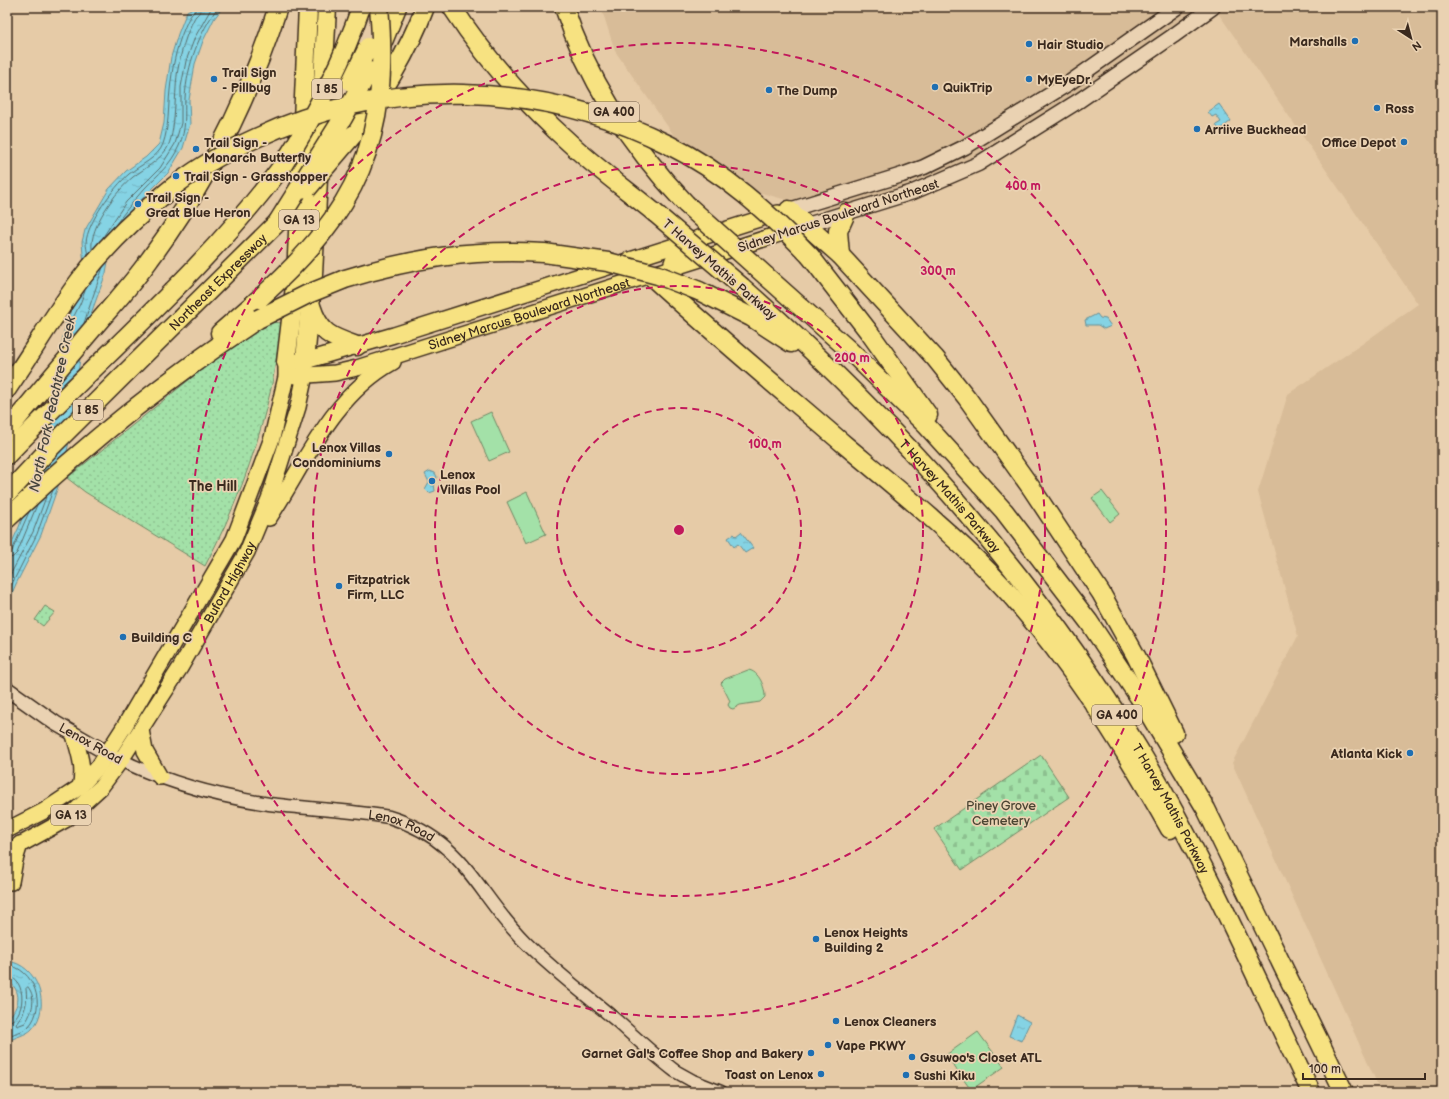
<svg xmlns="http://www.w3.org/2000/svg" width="1449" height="1099" font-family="'Balsamiq Sans',sans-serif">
  <defs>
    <pattern id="grass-dots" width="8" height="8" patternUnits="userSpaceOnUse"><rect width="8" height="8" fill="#a3e1a8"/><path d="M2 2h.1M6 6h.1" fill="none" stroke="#8dc190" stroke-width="1.8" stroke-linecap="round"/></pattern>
    <pattern id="cemetery-stones" width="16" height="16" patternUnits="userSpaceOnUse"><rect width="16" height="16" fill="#a3e1a8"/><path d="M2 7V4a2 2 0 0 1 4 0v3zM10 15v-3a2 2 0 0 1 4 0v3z" fill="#8dc190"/></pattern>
    <pattern id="water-ripples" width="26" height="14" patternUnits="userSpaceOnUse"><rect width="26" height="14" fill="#85d3e4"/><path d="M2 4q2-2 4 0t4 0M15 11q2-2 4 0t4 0" fill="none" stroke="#74b5c3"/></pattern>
  </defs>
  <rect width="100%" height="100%" fill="#e6cba7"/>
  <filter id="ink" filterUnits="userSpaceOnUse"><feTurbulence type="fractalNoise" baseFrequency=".025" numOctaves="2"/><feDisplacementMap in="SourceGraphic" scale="8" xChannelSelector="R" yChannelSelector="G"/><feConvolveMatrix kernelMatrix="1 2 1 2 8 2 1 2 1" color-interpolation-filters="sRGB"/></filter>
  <g filter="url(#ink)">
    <!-- built -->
    <path fill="#d8bc98" d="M601,7H1204L1046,118L969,163L845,216L703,177L615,51Z
      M1214,7H1442V1092H1381L1232,763L1298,636L1258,492L1288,394L1362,344L1418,304Z"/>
    <!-- grass -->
    <path fill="url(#grass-dots)" stroke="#6f8663" d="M268,322L283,323C277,348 275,375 268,401C254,459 233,513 205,566L85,492L67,478L221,354Z
      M45,606L55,612L43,626L35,620Z"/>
    <!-- cemetery -->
    <path fill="url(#cemetery-stones)" stroke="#6f8663" d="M1041,755L1069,797L962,870L934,829Z"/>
    <!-- pitch -->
    <path fill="#a3e1a8" stroke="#6f8663" d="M491,412L509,452L489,461L471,421Z
      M1102,491L1120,514L1110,522L1092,498Z
      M527,492L546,534L526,543L507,502Z
      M748,670C759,671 765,687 765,697L760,702L740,705L733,709L730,708L728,705L730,701L721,683L725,679Z
      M978,1032L1004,1067L971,1090L946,1055Z"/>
    <!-- water -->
    <path fill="url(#water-ripples)" stroke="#678f95" d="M195,7H223L214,19L203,41L195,64L189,100L190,124L183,148L168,173L133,208L112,238L106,273L92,311L80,358L69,442L61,478L41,535L16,584L7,605V553L19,527L35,481L66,322L80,291L84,266L82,242L85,230L109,189L126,171L146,157L159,144L164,123L166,91L171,57L178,34L187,11Z
      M1219,104L1231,121L1219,130L1216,125L1221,122L1216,115L1212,117L1208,112Z
      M1097,314L1100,318L1106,319L1111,326L1104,329L1098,325H1086L1085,320Z
      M430,471L435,473L437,477L434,484L435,491L429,493L425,489L429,482L425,474Z
      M741,532L753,548L745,553L738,544L734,547L728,538L734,534L736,536Z
      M7,961C38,964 52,1007 32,1029C27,1035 14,1037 7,1042V1020C20,1005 23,993 7,979Z
      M1017,1015L1030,1022L1021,1041L1009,1036Z"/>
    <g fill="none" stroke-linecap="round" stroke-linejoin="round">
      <!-- shore -->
      <path stroke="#596e6d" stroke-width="1" d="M116,224C125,212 134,200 145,188C159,173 170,166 179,146C187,128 184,116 185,98C187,65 199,33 218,7
        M103,237L126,202L160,168L175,144L181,123V87L186,61L195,37L212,7
        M92,249C89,227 116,191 133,177C145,168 157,162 166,150C177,134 174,89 178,69C181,52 186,34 194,19C196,14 201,14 201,7
        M88,255C87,251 86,246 86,243C87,222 114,187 129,174C140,165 158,158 163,144C169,127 168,109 170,90C172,69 176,48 184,29C187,22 189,16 195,11L196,7
        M84,323L103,267
        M66,345L70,324L80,304L85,291
        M7,554L12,551L29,512
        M7,559L13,557L17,553L37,505
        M7,581L33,532L46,497
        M7,594L37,534L53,490
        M7,965C34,968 47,1006 29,1026C24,1032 13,1033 7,1037
        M7,976C28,978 26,1020 7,1022
        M28,987C37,998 32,1013 25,1023L17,1026L16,1024C25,1013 28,1003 26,989Z"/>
      <defs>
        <g id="tertiary">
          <path id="s1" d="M113,756C161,781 215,796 269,804C309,809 350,810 389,817C465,840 475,892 525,942C554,971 586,995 617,1021C636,1038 654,1055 675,1071L693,1081L721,1092"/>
        </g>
        <path id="secondary" d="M789,210L902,175L924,167L965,147L1069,83L1177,7
          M807,225L913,192L978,164L1080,100L1173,36L1213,7
          M7,689L55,723L107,753"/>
        <g id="primary">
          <path id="s2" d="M295,376L335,373L357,368L795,229"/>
          <path d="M269,518C306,462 331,397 393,362"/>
          <path d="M141,730L145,751L160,777"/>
          <path d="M74,735C79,753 85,768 80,787"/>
          <path d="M7,830L44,811L80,787L99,766L124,727L234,539L272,438L286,377V362L305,361L394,335L778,213"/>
          <path id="s3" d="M7,852L65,820L101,787L121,760L180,668L247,552L269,499L298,407L305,375V361"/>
          <path d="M11,882L15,860L20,844"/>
        </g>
        <g id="motorway">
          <path d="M452,7C485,58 527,105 573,146C599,170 628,191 655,213"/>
          <path d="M564,7C588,81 633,148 686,204"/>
          <path d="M380,49L397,7"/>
          <path d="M353,135C381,95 408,53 425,7"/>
          <path d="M789,210L840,255L935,358L967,398L1032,489L1101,593L1136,656L1174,733"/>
          <path d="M840,255L838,231L846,213"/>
          <path d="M810,256L869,332L928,415"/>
          <path d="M651,276C714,334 780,389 845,445C895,487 946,528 992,575C1064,650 1119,739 1170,829"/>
          <path d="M766,276L849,350L926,425L1004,511L1089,622L1139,697L1206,809L1344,1092"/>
          <path d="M345,279C414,258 471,249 544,253"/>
          <path id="s4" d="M742,287C897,424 1030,571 1138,748C1204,858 1255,976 1311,1092"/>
          <path d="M699,291L751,317L791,343"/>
          <path d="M679,294C671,269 668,267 684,244"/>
          <path d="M311,306C320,334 331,337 357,346"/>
          <path d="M220,333L259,299"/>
          <path d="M305,361L313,274L327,7"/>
          <path d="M286,362L296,278L308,7"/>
          <path d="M7,389L19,371"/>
          <path d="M7,431C34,398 61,366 88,334C109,309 131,286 150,259C207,182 249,98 278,7"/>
          <path d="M7,455C99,359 203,272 283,165"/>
          <path id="s5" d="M7,494L52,446L277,223"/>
          <path d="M7,519C85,445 168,378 258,319"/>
        </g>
      </defs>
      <!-- tertiary casing -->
      <use href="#tertiary" stroke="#3b2a1e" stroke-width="15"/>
      <!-- secondary casing -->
      <use href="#secondary" stroke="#3b2a1e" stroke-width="17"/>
      <!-- primary casing -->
      <use href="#primary" stroke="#3b2a1e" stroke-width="18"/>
      <!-- motorway casing -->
      <use href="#motorway" stroke="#3b2a1e" stroke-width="21"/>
      <!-- tertiary -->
      <use href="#tertiary" stroke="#ead2b2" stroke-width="12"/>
      <!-- secondary -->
      <use href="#secondary" stroke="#ead2b2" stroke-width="14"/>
      <!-- primary -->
      <use href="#primary" stroke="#f7e281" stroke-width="15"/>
      <!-- motorway -->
      <use href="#motorway" stroke="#f7e281" stroke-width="18"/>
      <defs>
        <path id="motorway-bridge" d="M351,82L368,47
          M283,165C315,115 342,64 361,7
          M307,189L353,135
          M686,204L766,276
          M655,213L742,287
          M277,223L343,118L369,71
          M544,253L608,262L658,275L699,291
          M259,299C357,211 391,140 379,7
          M258,319L308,294L345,279
          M19,371C39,341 58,309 80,280C105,247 135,218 167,192C193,170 225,152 256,138C388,76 539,80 669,145C724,172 769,213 810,256"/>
      </defs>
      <!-- motorway-bridge casing -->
      <use href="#motorway-bridge" stroke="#3b2a1e" stroke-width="21" stroke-linecap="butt"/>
      <!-- motorway-bridge -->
      <use href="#motorway-bridge" stroke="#f7e281" stroke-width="18"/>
    </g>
  </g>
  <!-- distance rings -->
  <g fill="none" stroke="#c2185b" stroke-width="2" stroke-dasharray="7 5">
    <circle cx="679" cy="530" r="122"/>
    <circle cx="679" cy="530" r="244"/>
    <circle cx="679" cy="530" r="366"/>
    <circle cx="679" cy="530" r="487"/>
  </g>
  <!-- markers -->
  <g fill="#1f6fb2" stroke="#ead2b2" stroke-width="1.5">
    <circle cx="1355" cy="41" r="4"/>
    <circle cx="1029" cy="44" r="4"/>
    <circle cx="214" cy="79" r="4"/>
    <circle cx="1029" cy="79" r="4"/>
    <circle cx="935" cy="87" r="4"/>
    <circle cx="769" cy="90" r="4"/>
    <circle cx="1377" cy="108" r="4"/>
    <circle cx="1197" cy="129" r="4"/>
    <circle cx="1404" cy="142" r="4"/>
    <circle cx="196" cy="149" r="4"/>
    <circle cx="176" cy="176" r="4"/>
    <circle cx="138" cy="204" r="4"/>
    <circle cx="389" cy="454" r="4"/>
    <circle cx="432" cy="481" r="4"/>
    <circle cx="339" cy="586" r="4"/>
    <circle cx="123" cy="637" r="4"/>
    <circle cx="1410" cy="753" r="4"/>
    <circle cx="816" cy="939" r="4"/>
    <circle cx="836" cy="1021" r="4"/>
    <circle cx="828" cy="1045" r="4"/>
    <circle cx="811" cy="1053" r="4"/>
    <circle cx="912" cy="1057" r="4"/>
    <circle cx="821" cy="1074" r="4"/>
    <circle cx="906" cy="1075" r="4"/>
  </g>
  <g text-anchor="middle" stroke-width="3.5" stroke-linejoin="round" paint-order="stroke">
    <!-- shield labels -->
    <g fill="#ead2b2" stroke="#705c4a" stroke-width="1">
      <rect x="312" y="79" width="30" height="20" rx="3"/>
      <rect x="589" y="102" width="50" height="20" rx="3"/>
      <rect x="279" y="210" width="40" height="20" rx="3"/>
      <rect x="73" y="400" width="30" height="20" rx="3"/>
      <rect x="1092" y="705" width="50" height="20" rx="3"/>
      <rect x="51" y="805" width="40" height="20" rx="3"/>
    </g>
    <g font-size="12" font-weight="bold" fill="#3b2a1e">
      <text x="327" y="93">I 85</text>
      <text x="614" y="116">GA 400</text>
      <text x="299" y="224">GA 13</text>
      <text x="88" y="414">I 85</text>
      <text x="1117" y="719">GA 400</text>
      <text x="71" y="819">GA 13</text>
    </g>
    <!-- poi labels -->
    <g font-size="13" font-weight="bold" fill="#3b2a1e" stroke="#ead2b2" text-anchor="start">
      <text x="1347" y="46" text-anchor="end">Marshalls</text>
      <text x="1037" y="49">Hair Studio</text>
      <text x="222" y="77">Trail Sign<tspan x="222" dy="15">- Pillbug</tspan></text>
      <text x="1037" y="84">MyEyeDr.</text>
      <text x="943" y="92">QuikTrip</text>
      <text x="777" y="95">The Dump</text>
      <text x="1385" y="113">Ross</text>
      <text x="1205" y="134">Arriive Buckhead</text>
      <text x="204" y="147">Trail Sign -<tspan x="204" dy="15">Monarch Butterfly</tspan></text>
      <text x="1396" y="147" text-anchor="end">Office Depot</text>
      <text x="184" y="181">Trail Sign - Grasshopper</text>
      <text x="146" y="202">Trail Sign -<tspan x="146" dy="15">Great Blue Heron</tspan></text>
      <text x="381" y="452" text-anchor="end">Lenox Villas<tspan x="381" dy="15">Condominiums</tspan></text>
      <text x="440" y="479">Lenox<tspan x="440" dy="15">Villas Pool</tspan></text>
      <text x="347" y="584">Fitzpatrick<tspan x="347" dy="15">Firm, LLC</tspan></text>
      <text x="131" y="642">Building C</text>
      <text x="1402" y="758" text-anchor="end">Atlanta Kick</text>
      <text x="824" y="937">Lenox Heights<tspan x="824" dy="15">Building 2</tspan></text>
      <text x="844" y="1026">Lenox Cleaners</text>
      <text x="836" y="1050">Vape PKWY</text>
      <text x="803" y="1058" text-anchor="end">Garnet Gal's Coffee Shop and Bakery</text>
      <text x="920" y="1062">Gsuwoo's Closet ATL</text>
      <text x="813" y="1079" text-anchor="end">Toast on Lenox</text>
      <text x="914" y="1080">Sushi Kiku</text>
    </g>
    <!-- street labels -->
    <g font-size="13" fill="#3b2a1e" stroke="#ead2b2">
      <text transform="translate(838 215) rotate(-18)" y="5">Sidney Marcus Boulevard Northeast</text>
      <text transform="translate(720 269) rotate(41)" y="5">T Harvey Mathis Parkway</text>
      <text dy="5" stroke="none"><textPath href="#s5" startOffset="299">Northeast Expressway</textPath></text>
      <text dy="5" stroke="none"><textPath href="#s2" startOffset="243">Sidney Marcus Boulevard Northeast</textPath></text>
      <text dy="5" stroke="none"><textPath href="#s4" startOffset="295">T Harvey Mathis Parkway</textPath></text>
      <text dy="5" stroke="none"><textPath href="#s3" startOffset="357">Buford Highway</textPath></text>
      <text transform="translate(91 743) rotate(29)" y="5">Lenox Road</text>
      <text dy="5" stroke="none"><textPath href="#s4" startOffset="679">T Harvey Mathis Parkway</textPath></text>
      <text dy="5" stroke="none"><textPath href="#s1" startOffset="299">Lenox Road</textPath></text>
    </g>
    <!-- park labels -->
    <g font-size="13" fill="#4b4533" stroke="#ead2b2">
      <text x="1001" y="810">Piney Grove<tspan x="1001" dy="15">Cemetery</tspan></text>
    </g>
    <!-- water labels -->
    <g font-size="14" font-style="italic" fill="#46433c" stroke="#ead2b2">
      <text transform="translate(52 404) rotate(-78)" y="5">North Fork Peachtree Creek</text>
    </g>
    <!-- neighbourhood labels -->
    <g font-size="14" font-weight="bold" fill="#3b2a1e" stroke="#ead2b2">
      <text x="213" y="491">The Hill</text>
    </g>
  </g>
  <circle cx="679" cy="530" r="6" fill="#c2185b" stroke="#ead2b2" stroke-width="2"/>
  <g font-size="12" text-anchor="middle" font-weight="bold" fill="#c2185b" stroke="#ead2b2" stroke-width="3.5" stroke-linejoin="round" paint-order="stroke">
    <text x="1023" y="190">400 m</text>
    <text x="938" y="275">300 m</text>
    <text x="852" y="362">200 m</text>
    <text x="765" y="448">100 m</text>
  </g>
  <!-- margin -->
  <rect width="1449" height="1099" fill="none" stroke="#ead2b2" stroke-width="24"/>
  <rect x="12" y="12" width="1425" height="1075" fill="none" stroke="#3b2a1e" stroke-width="1.5" filter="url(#ink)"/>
  <!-- north arrow -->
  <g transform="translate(1411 38) rotate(144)" stroke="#ead2b2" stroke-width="3" paint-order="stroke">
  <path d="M0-3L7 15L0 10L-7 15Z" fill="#3b2a1e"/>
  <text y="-6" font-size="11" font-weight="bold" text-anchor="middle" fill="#3b2a1e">N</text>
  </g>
  <!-- scale -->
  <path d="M1303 1073v6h122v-6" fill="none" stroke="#3b2a1e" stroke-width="2"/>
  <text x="1309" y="1073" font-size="12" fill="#3b2a1e" stroke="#ead2b2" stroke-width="3" paint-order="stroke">100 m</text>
</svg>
